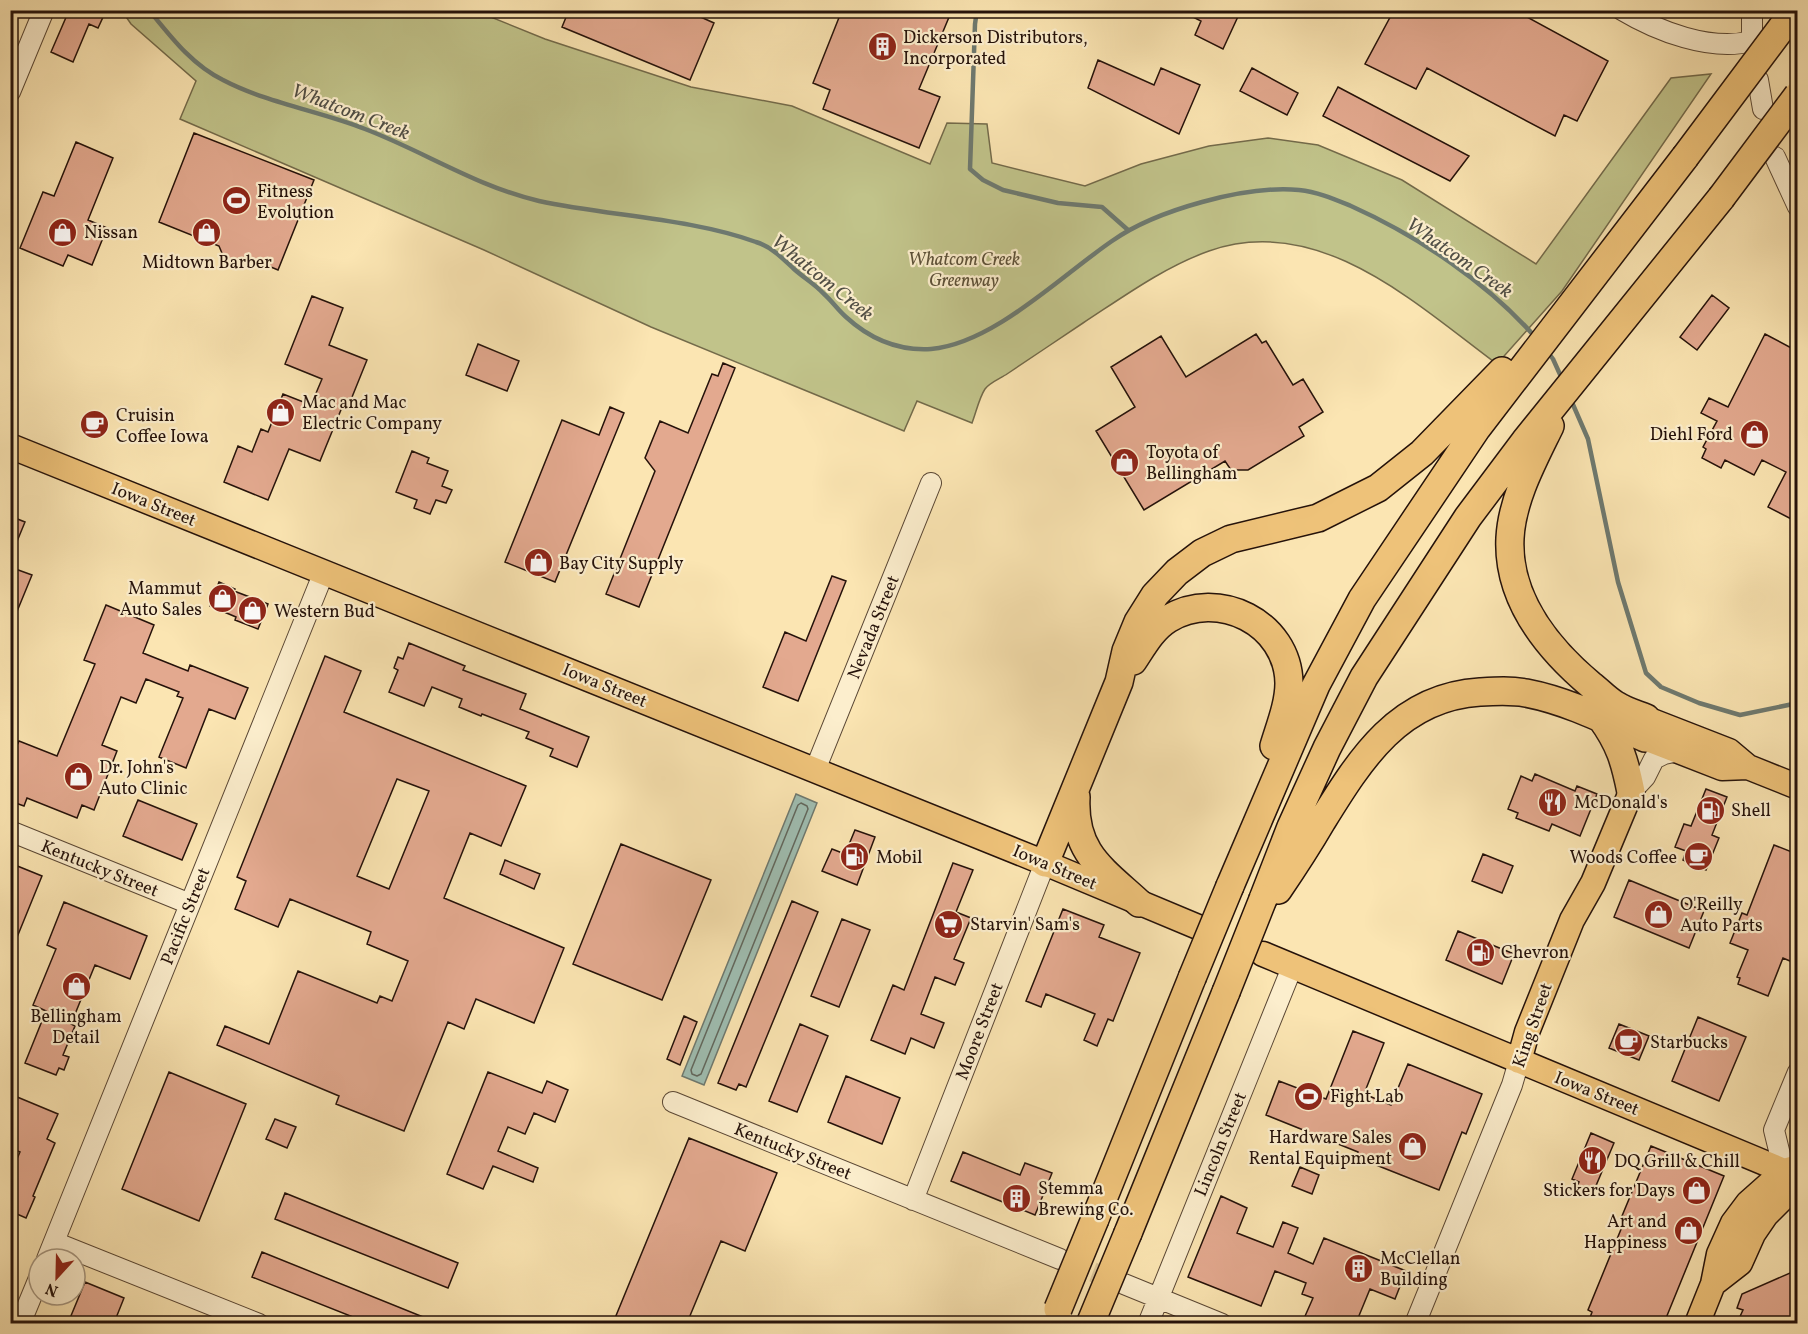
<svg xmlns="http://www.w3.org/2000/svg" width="1808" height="1334" font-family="Vollkorn,serif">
  <rect width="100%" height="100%" fill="#fbe5b2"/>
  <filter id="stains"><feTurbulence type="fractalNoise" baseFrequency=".00333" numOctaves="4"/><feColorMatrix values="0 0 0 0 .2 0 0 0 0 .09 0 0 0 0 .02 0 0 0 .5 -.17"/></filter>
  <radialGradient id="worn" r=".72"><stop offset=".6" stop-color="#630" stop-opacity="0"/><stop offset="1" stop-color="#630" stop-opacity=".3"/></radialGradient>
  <!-- green -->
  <path fill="#c1c38a" stroke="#736a4a" stroke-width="1.5" d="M122,11H476L545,39L691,87L792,106L930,164L947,123L987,124L992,163L1085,186L1141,164L1209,146L1268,138L1318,145L1402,180L1536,264L1671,78L1711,74L1562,291L1497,364C1416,304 1319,212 1209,251C1164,267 1123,297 1083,323C1058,340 1032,357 1007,374C1001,378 989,383 985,389C979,398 976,413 972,423L917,401L904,431L651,327L484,250L180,119L196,81L131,24Z"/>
  <!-- water -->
  <path fill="#9fbeb2" stroke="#6e796f" stroke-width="1.5" d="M796,794L817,803L704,1085L682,1076Z"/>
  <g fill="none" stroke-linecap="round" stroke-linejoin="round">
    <!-- shore -->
    <path stroke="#62685e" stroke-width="1.5" d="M801,803L807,806L808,809L701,1074L697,1076L692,1074L691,1070L798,805Z"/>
    <!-- stream -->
    <path stroke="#6e796f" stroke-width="4.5" d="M149,10C171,37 192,65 223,80C267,103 319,111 365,129C423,151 478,187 539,201C609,216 689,218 756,242C772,247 782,258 794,269C804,278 815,284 824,294C832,301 838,310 846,317C870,339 898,351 931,349C993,344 1062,275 1112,241C1156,210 1246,185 1299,190C1318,192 1334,199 1351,206C1418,236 1488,283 1536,338
      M977,10L975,24L970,169L983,180L1003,190L1058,203L1102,207L1128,230
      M1547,351L1553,359L1563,381
      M1571,400L1588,439L1618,582L1646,673L1661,687L1699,703L1740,715L1798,703"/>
  </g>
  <!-- building -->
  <path fill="#e3a98f" stroke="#25120a" stroke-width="1.5" fill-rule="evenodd" d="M58,10H95L104,15L98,28L89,24L73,62L51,52L67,15Z
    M569,10H685L714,23L690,80L562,27Z
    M842,10H952L919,89L940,97L919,148L823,109L830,90L813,83Z
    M1179,10H1241L1223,49L1195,35L1201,21Z
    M1394,10H1514L1608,61L1577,121L1564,115L1555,136L1427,68L1416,89L1365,64Z
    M1098,60L1154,85L1161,68L1200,85L1179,134L1088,88Z
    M1252,68L1298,93L1287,115L1240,91Z
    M1338,87L1469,156L1450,181L1323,116Z
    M194,133L314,180L278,270L247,257L227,265L219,246L159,222Z
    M76,142L113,158L88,220L107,228L92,265L68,255L63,266L20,248L43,192L54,196Z
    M1712,295L1729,308L1697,350L1680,337Z
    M312,296L343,308L329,345L367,360L350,402L345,400L320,461L289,449L268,500L224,482L238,446L252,452L261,429L268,432L283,394L311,405L322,379L285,364Z
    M1256,334L1262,343L1266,341L1293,385L1303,379L1323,412L1299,427L1304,436L1248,470H1231L1225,461L1144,510L1096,431L1135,407L1111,367L1161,336L1186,377Z
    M1765,334L1797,351V522L1768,507L1786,472L1762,460L1754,475L1725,460L1721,468L1702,458L1706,449L1703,447L1717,421L1701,413L1709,398L1728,407Z
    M478,344L519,361L507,391L466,375Z
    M723,363L735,368L639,607L606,594L655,471L645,458L660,421L688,433L712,374L718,376Z
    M610,407L624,413L555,582L505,562L562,420L599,435Z
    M88,415L98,417L102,424L100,429L95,432L89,431L86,426Z
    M412,451L429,458L427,463L448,471L442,486L452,490L446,503L436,500L430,514L414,508L417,500L396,492Z
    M10,516L25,522L11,556H10Z
    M10,567L32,575L11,626H10Z
    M832,576L846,581L798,701L763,687L785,632L806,641Z
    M219,582L235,589L234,591L268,604L258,629L235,620L236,617L210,606Z
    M106,605L154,625L143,653L188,671L190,665L248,688L235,719L209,709L186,768L159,757L183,698L177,696L179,692L146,679L136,703L121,697L102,745L117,751L94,810L82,805L77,818L27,798L24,806L10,801V761L19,741L57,756L95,664L84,660Z
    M409,643L465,666L463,670L526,694L520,709L589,737L577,767L550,756L553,749L526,738L529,732L482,714L481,716L459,707L462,699L432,687L424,706L389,692L398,670L394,668L398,657L403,659Z
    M325,656L361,671L344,712L526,786L501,846L470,833L444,898L564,948L534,1023L476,999L464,1029L448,1022L404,1131L336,1104L339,1096L217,1045L225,1026L269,1044L298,971L377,1003L380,996L392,1001L408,961L367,944L371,932L290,899L278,927L235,909L246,881L237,877ZM397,779L429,791L389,889L357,876Z
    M1535,774L1575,791L1577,786L1597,794L1580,836L1552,824L1549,831L1516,818L1518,813L1508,809L1521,776L1532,781Z
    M1706,789L1727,797L1712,835L1719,838L1706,870L1683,860L1686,851L1675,847L1684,824L1691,826Z
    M138,800L197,824L182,860L123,836Z
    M855,830L875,837L857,885L822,871L832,849L845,854Z
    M621,844L711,880L662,1000L573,964Z
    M1774,845L1797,854V964L1783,958L1768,996L1738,984L1740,978L1737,977L1748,950L1730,943L1742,913L1747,915Z
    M1483,854L1513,866L1502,893L1472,881Z
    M505,860L540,874L534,889L500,874Z
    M10,863L42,876L11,952H10Z
    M953,863L973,870L956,912L971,918L954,959L964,963L955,985L935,977L921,1014L944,1023L934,1048L911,1038L905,1054L871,1040L893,985L904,990Z
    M1629,880L1704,911L1689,948L1614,917Z
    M792,901L818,912L746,1087L739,1084L736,1090L718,1083Z
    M64,902L147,936L130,979L95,965L71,1024L75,1026L63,1055L69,1057L64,1070L59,1068L56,1075L25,1063L46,1011L33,1005L56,949L47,945Z
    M1063,909L1104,925L1099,937L1140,953L1113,1021L1108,1019L1097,1046L1084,1040L1095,1014L1046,994L1041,1007L1026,1001Z
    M842,919L870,930L839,1007L811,996Z
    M1458,931L1514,954L1502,984L1446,960Z
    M684,1016L697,1022L680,1065L667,1059Z
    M1698,1017L1746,1037L1719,1101L1672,1081Z
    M800,1024L828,1036L797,1112L769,1101Z
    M1619,1024L1649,1036L1639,1060L1609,1048Z
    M1353,1031L1384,1043L1364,1094L1391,1105L1408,1064L1482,1094L1466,1134L1462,1132L1439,1190L1356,1157L1358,1152L1266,1115L1279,1081L1326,1099Z
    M169,1072L246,1104L199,1221L122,1189Z
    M488,1072L542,1093L547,1081L568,1090L555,1122L534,1113L525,1134L508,1127L498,1151L538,1168L533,1182L493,1166L483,1189L447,1174Z
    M846,1076L900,1098L882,1144L828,1122Z
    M10,1094L58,1114L47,1139L55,1143L33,1196L35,1197L26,1218L10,1211V1175L20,1152L10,1148Z
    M275,1119L296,1127L287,1148L266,1139Z
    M1591,1133L1614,1143L1595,1188L1592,1187L1590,1192L1577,1187L1579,1182L1572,1179Z
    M689,1138L777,1173L745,1251L721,1241L687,1323H613Z
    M1651,1146L1724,1176L1664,1323H1588L1592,1312L1588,1310L1626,1217L1622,1216Z
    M963,1152L1020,1175L1025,1163L1052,1173L1035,1215L951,1181Z
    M1300,1167L1319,1175L1312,1194L1292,1186Z
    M285,1193L458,1263L448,1288L275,1219Z
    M1221,1196L1247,1208L1237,1233L1273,1247L1283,1222L1298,1228L1288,1253L1313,1264L1324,1238L1406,1271L1395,1299L1370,1289L1356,1323H1302L1313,1298L1302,1294L1306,1283L1275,1271L1261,1306L1188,1277Z
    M262,1252L438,1323H368L252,1277Z
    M1797,1270V1323H1737L1743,1310L1737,1308L1742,1294Z
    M85,1282L124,1298L114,1323H68Z"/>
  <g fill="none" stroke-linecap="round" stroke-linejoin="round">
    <!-- minor-tunnel -->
    <path stroke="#dbc599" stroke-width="20" stroke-dasharray="20 10" stroke-linecap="butt" d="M1065,1261L1121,1283"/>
    <!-- major-tunnel -->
    <path stroke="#dbc599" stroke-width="24" stroke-dasharray="24 12" stroke-linecap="butt" d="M1198,927L1261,953"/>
    <defs>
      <path id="minor" d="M1622,10C1657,31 1711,52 1752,41V10
        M1758,80L1763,109
        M10,92L44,10
        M1775,157L1798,207
        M815,770L931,483
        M1631,792L1645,777L1654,759L1664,754L1679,751
        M10,831L190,904
        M673,1102L1060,1259
        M1796,1175L1784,1171L1774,1130L1798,1072
        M913,1200L1045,863
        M54,1242L259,1324
        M47,1259L324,572
        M1124,1284L1222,1324
        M20,1324L39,1278
        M1148,1324L1293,965
        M1415,1324L1512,1085L1519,1061"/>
      <path id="major" d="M10,446L1045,863L1198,927
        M1652,721L1729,751L1748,767L1798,787
        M1645,738L1722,768L1748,767
        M1263,954L1784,1171
        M1519,1061L1527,1032L1572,920L1593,883L1631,792
        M1713,1284L1740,1263L1753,1234L1766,1215L1784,1197V1171
        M1697,1324L1713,1284L1719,1254L1733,1223L1748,1203L1784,1171L1798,1167"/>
      <path id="highway" d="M1550,426C1533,461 1512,499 1510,538C1507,598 1547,648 1591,685C1599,691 1607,700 1616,705C1625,711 1636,714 1646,718
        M1133,661C1143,646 1152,629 1168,619C1218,588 1288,623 1289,683C1289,704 1280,726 1274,746
        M1601,718C1620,744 1625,762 1631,792
        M1076,797C1073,852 1102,869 1139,903
        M1045,863L1119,682L1126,651L1138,622L1155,595L1177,572L1202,553L1231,539L1318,518L1378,488L1422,453L1502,371
        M1230,886L1316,685L1362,599L1477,428L1685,157
        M1278,890C1293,868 1308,845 1322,821C1361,758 1399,697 1480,692C1496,691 1511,690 1526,693C1568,701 1607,721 1645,738
        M1263,899L1291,827L1327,748L1364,677L1468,517L1525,441L1721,198
        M1095,1219L1192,978
        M1128,1233L1226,992"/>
    </defs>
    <!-- minor casing -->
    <use href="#minor" stroke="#5a4734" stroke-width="22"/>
    <!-- major casing -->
    <use href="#major" stroke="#25120a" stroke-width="27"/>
    <!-- highway casing -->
    <use href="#highway" stroke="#25120a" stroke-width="30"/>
    <!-- minor -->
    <use href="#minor" stroke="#fceecd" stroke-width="20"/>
    <!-- major -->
    <use href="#major" stroke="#eec279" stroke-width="24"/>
    <!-- highway -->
    <use href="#highway" stroke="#eec279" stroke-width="27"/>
    <defs>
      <path id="highway-bridge" d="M1685,157L1795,10
        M1721,198L1798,95
        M1192,978L1230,886
        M1226,992L1263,899
        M1058,1309L1095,1219
        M1091,1322L1128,1233"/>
    </defs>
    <!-- highway-bridge casing -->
    <use href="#highway-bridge" stroke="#25120a" stroke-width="30" stroke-linecap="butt"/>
    <!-- highway-bridge -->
    <use href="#highway-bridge" stroke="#eec279" stroke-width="27"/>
  </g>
  <!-- icons -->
  <defs>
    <symbol id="building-disc" viewBox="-11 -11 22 22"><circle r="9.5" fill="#8f2418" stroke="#fceecd"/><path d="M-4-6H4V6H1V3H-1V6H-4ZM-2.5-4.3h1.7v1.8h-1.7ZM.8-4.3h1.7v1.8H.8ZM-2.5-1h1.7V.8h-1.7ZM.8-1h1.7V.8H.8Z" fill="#fff"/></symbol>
    <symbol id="stadium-disc" viewBox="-11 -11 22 22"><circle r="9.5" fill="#8f2418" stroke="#fceecd"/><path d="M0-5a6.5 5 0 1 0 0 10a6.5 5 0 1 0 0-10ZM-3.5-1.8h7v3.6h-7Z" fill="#fff"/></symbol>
    <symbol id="shop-disc" viewBox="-11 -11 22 22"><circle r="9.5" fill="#8f2418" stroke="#fceecd"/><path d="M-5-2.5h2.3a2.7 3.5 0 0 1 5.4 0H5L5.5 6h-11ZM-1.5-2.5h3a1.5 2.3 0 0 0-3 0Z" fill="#fff"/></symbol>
    <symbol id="cafe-disc" viewBox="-11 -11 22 22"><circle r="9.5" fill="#8f2418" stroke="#fceecd"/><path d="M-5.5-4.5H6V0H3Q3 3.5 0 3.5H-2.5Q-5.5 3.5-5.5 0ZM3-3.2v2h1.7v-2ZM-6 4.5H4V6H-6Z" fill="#fff"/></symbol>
    <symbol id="restaurant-disc" viewBox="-11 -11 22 22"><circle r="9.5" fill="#8f2418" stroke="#fceecd"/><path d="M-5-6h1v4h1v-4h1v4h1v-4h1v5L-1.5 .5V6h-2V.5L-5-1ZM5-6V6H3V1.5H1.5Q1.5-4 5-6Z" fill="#fff"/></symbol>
    <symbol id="fuel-disc" viewBox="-11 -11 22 22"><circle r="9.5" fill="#8f2418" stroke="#fceecd"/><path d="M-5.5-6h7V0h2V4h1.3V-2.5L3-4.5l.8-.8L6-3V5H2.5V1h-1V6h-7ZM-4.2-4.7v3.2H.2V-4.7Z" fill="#fff"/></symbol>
    <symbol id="supermarket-disc" viewBox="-11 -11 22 22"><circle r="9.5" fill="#8f2418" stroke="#fceecd"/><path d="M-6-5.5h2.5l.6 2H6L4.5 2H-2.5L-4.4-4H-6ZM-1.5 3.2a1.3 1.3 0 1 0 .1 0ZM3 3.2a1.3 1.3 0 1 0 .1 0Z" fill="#fff"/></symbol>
  </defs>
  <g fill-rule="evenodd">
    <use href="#building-disc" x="866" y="30" width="33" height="33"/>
    <use href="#stadium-disc" x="220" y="184" width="33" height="33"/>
    <use href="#shop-disc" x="46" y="216" width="33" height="33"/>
    <use href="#shop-disc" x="190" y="216" width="33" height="33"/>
    <use href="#shop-disc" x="264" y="396" width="33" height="33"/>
    <use href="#cafe-disc" x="78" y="408" width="33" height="33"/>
    <use href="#shop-disc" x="1738" y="418" width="33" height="33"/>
    <use href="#shop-disc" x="1108" y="446" width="33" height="33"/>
    <use href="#shop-disc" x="522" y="546" width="33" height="33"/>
    <use href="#shop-disc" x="206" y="582" width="33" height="33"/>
    <use href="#shop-disc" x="236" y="594" width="33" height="33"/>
    <use href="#shop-disc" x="62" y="760" width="33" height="33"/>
    <use href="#restaurant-disc" x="1536" y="786" width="33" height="33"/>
    <use href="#fuel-disc" x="1694" y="794" width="33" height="33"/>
    <use href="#fuel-disc" x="838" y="840" width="33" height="33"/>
    <use href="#cafe-disc" x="1682" y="840" width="33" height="33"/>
    <use href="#shop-disc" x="1642" y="898" width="33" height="33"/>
    <use href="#supermarket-disc" x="932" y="908" width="33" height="33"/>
    <use href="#fuel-disc" x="1464" y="936" width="33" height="33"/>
    <use href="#shop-disc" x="60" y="970" width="33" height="33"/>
    <use href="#cafe-disc" x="1612" y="1026" width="33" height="33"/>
    <use href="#stadium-disc" x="1292" y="1080" width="33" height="33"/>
    <use href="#shop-disc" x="1396" y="1130" width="33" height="33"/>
    <use href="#restaurant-disc" x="1576" y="1144" width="33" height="33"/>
    <use href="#shop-disc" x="1680" y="1174" width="33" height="33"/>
    <use href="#building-disc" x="1000" y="1182" width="33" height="33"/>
    <use href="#shop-disc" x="1672" y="1214" width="33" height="33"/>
    <use href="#building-disc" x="1342" y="1252" width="33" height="33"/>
  </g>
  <g text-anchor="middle" stroke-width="4.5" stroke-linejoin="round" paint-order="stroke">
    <!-- poi labels -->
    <g font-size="18" fill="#25120a" stroke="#fceecd" text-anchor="start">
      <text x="903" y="43">Dickerson Distributors,<tspan x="903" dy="21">Incorporated</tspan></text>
      <text x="257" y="197">Fitness<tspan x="257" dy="21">Evolution</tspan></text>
      <text x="84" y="238">Nissan</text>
      <text x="207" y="268" text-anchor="middle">Midtown Barber</text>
      <text x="302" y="408">Mac and Mac<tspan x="302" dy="21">Electric Company</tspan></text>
      <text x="116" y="421">Cruisin<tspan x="116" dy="21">Coffee Iowa</tspan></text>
      <text x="1733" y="440" text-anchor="end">Diehl Ford</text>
      <text x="1146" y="458">Toyota of<tspan x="1146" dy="21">Bellingham</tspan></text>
      <text x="559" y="569">Bay City Supply</text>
      <text x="202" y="594" text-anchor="end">Mammut<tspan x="202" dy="21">Auto Sales</tspan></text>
      <text x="274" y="617">Western Bud</text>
      <text x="99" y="773">Dr. John's<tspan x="99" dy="21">Auto Clinic</tspan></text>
      <text x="1574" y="808">McDonald's</text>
      <text x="1731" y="816">Shell</text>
      <text x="876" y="863">Mobil</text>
      <text x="1677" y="863" text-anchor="end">Woods Coffee</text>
      <text x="1680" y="910">O'Reilly<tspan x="1680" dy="21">Auto Parts</tspan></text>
      <text x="970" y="930">Starvin' Sam's</text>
      <text x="1501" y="958">Chevron</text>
      <text x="76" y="1022" text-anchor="middle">Bellingham<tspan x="76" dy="21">Detail</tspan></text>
      <text x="1650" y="1048">Starbucks</text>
      <text x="1330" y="1102">Fight Lab</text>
      <text x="1392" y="1143" text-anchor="end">Hardware Sales<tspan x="1392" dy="21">Rental Equipment</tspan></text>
      <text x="1614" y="1167">DQ Grill &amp; Chill</text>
      <text x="1038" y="1194">Stemma<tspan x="1038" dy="21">Brewing Co.</tspan></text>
      <text x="1675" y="1196" text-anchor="end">Stickers for Days</text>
      <text x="1667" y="1227" text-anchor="end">Art and<tspan x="1667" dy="21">Happiness</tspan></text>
      <text x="1380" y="1264">McClellan<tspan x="1380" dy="21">Building</tspan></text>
    </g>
    <!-- park labels -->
    <g font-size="18" font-style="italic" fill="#5c5037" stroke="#fceecd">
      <text x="964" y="265">Whatcom Creek<tspan x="964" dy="21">Greenway</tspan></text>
    </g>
    <!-- street labels -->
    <g font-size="18" fill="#25120a" stroke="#fceecd">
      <text transform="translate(154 504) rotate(22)" y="6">Iowa Street</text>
      <text transform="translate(873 627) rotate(-68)" y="6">Nevada Street</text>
      <text transform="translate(605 685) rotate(22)" y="6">Iowa Street</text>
      <text transform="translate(1055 867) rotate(23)" y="6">Iowa Street</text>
      <text transform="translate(100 868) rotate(22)" y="6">Kentucky Street</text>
      <text transform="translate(185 916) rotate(-68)" y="6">Pacific Street</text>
      <text transform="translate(1532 1025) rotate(-71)" y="6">King Street</text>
      <text transform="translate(979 1031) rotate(-69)" y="6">Moore Street</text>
      <text transform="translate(1597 1093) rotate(22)" y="6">Iowa Street</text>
      <text transform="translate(1220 1144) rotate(-68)" y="6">Lincoln Street</text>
      <text transform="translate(793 1151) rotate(22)" y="6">Kentucky Street</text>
    </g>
    <!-- water labels -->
    <g font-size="20" font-style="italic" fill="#504e45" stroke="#fceecd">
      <text transform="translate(351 111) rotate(21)" y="7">Whatcom Creek</text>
      <text transform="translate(1460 257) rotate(35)" y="7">Whatcom Creek</text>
      <text transform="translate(823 277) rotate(39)" y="7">Whatcom Creek</text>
    </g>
  </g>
  <!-- margin -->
  <rect width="1808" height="1334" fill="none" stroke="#fbe5b2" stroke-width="36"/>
  <rect x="12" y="12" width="1784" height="1310" fill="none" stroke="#25120a" stroke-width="3"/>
  <rect x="18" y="18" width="1772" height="1298" fill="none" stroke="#25120a" stroke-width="1.5"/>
  <!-- north arrow -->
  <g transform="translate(57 1277) rotate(202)"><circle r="28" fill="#fceecd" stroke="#a6967f" stroke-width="1.5"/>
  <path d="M0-4.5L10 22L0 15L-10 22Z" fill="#8f2418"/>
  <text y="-9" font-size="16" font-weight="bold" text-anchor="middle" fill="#25120a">N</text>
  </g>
  <rect width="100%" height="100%" filter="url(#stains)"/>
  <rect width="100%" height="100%" fill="url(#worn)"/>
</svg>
